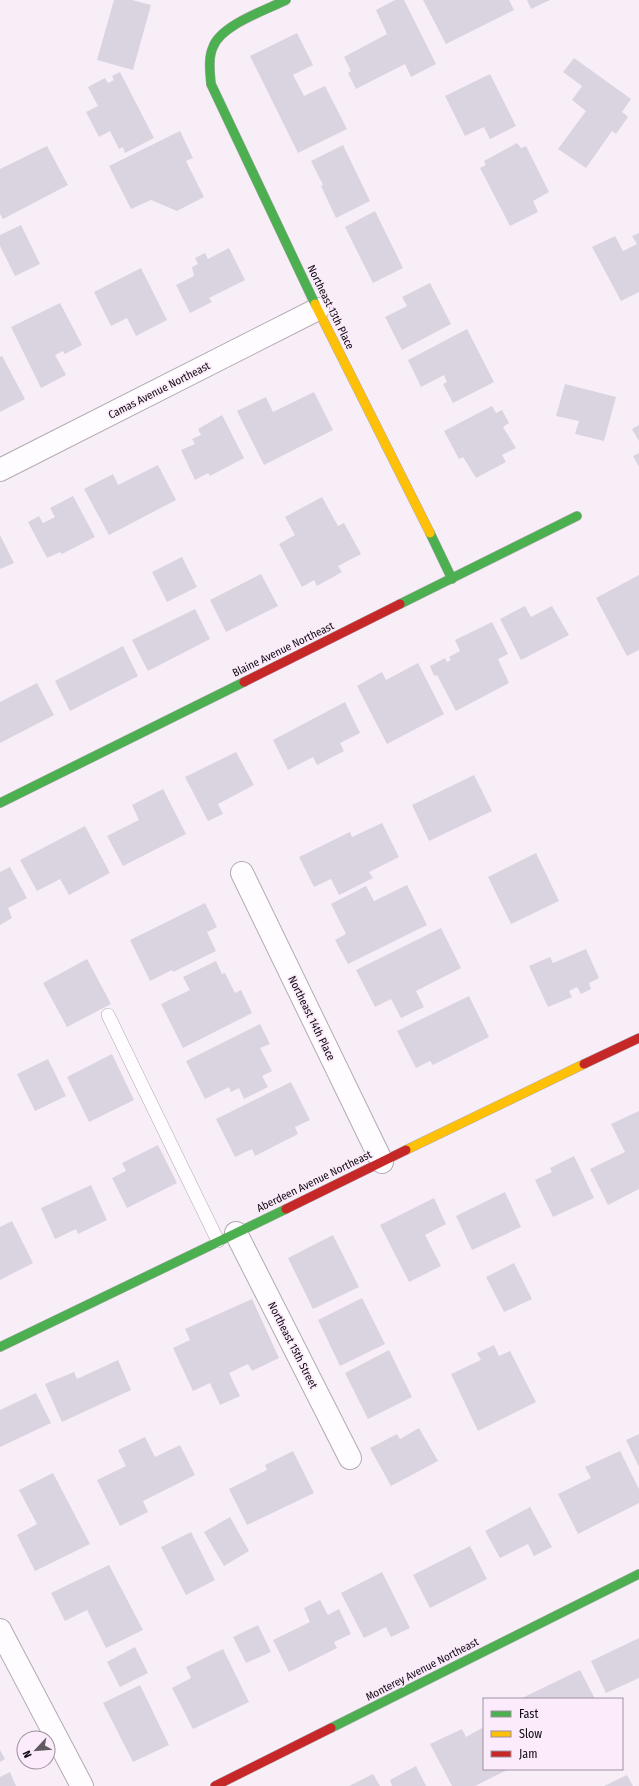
<svg xmlns="http://www.w3.org/2000/svg" width="639" height="1786" font-family="'Fira Sans Condensed',sans-serif">
  <rect width="100%" height="100%" fill="#f8eef8"/>
  <!-- building -->
  <path fill="#dad4e0" d="M114,0H132L151,5L133,70L97,60Z
    M395,0H404L436,64L411,77L405,64L356,89L348,73L351,71L344,57L387,34L376,10Z
    M423,0H509L514,10L446,44Z
    M527,0H550L531,9Z
    M297,33L313,65L293,75L304,96L325,86L347,129L298,153L250,56Z
    M574,58L631,99L622,112L628,117L616,134L612,131L586,168L558,149L586,111L572,100L582,86L563,72Z
    M120,72L154,138L125,153L123,147L119,149L110,131L99,137L86,112L98,106L88,87L105,78L108,83L114,80L112,76Z
    M490,74L516,126L490,139L484,127L465,136L445,96Z
    M180,131L193,158L186,161L204,197L177,211L151,200L131,209L109,166Z
    M517,143L521,148L526,146L549,192L533,201L538,212L510,226L480,168L486,165L484,161Z
    M343,145L370,201L336,218L321,186L323,185L311,161Z
    M47,146L68,185L3,219L0,214V169Z
    M375,211L403,268L373,283L345,227Z
    M21,225L40,264L15,276L0,246V235Z
    M639,233V292L621,301L592,247L615,236L623,251L637,244L632,236Z
    M229,248L245,280L209,298L212,302L190,313L176,285L194,276L192,267L198,264L195,258L205,253L208,259Z
    M141,268L167,320L136,336L127,318L111,326L94,292Z
    M430,283L451,324L402,350L385,317L407,306L402,297Z
    M60,303L82,345L65,354L63,351L55,355L66,375L41,388L11,327Z
    M467,329L494,382L453,403L443,384L447,382L444,375L421,387L408,360Z
    M2,356L25,399L0,412V357Z
    M565,384L616,397L604,441L575,434L579,421L556,416Z
    M314,392L333,430L264,465L237,411L266,397L273,412Z
    M492,406L496,413L502,410L509,423L503,427L516,448L502,455L506,462L476,478L463,457L459,459L444,431Z
    M222,415L244,458L210,476L208,473L195,480L181,450L195,444L192,439L201,435L198,429Z
    M639,425V441L632,429Z
    M639,453V467L633,456Z
    M158,465L176,500L109,535L84,489L113,474L118,485Z
    M73,496L95,537L62,554L60,552L47,558L28,522L39,516L43,523L55,517L50,508Z
    M322,497L338,526L344,523L361,554L338,566L342,572L317,586L314,580L302,587L279,544L295,535L285,517Z
    M0,535L14,563L0,569Z
    M182,557L197,587L167,602L152,572Z
    M261,574L278,606L226,632L210,600Z
    M639,575V650L627,656L596,598Z
    M525,606L531,617L552,606L569,635L521,660L500,619Z
    M195,609L210,639L148,671L132,640Z
    M492,622L508,654L498,659L509,683L456,711L437,675L434,676L430,666L445,658L447,662L451,660L449,657L460,651L455,640Z
    M123,646L138,676L70,711L55,681Z
    M418,663L444,714L387,744L357,686L382,672L386,680Z
    M37,683L54,715L0,743V702Z
    M345,702L360,733L340,743L344,751L317,765L313,757L288,770L273,740Z
    M236,752L254,785L218,804L223,814L208,821L185,777Z
    M474,775L492,811L429,841L412,805Z
    M163,789L186,834L123,866L107,836L139,820L132,805Z
    M382,823L399,857L369,872L373,878L339,895L331,879L314,887L299,857L350,832L352,837Z
    M85,826L110,873L69,895L60,879L37,891L20,860Z
    M536,853L559,901L511,924L488,877Z
    M10,867L27,898L8,908L12,918L0,925V872Z
    M407,885L427,925L348,964L335,940L346,934L331,904L366,886L374,901Z
    M205,903L217,927L207,932L216,951L173,972L172,970L150,981L130,940Z
    M441,928L461,968L416,991L424,1007L401,1018L391,999L375,1007L356,970Z
    M586,949L599,978L589,983L591,989L581,994L577,987L569,991L572,997L548,1007L529,966L550,957L553,963Z
    M87,959L111,1004L67,1027L43,983Z
    M216,961L222,974L225,973L235,993L241,990L252,1013L183,1048L161,1004L190,990L183,977Z
    M469,996L489,1037L433,1065L430,1061L416,1068L397,1031Z
    M260,1024L270,1044L260,1048L272,1071L262,1076L268,1087L244,1099L239,1088L231,1092L229,1087L205,1099L186,1061Z
    M112,1054L134,1100L89,1122L67,1077Z
    M48,1059L66,1096L35,1111L17,1074Z
    M291,1082L310,1120L295,1127L298,1134L255,1156L252,1149L235,1157L216,1119Z
    M639,1111V1189L608,1205L590,1169L625,1152L611,1124Z
    M158,1145L177,1183L127,1208L112,1178L126,1171L122,1163Z
    M574,1156L594,1198L553,1217L535,1180L552,1172L550,1168Z
    M91,1185L107,1220L78,1234L76,1229L55,1239L41,1208Z
    M505,1192L521,1227L472,1250L456,1216Z
    M434,1198L446,1224L425,1235L441,1266L409,1282L380,1225Z
    M12,1221L33,1263L0,1280V1227Z
    M333,1235L359,1287L313,1309L288,1258Z
    M514,1263L532,1299L504,1312L486,1277Z
    M362,1298L385,1344L340,1366L318,1320Z
    M252,1299L279,1358L252,1371L248,1364L229,1373L240,1396L220,1405L210,1383L193,1391L173,1348L190,1340L185,1329Z
    M494,1345L499,1356L510,1351L536,1402L478,1431L451,1374L481,1360L477,1353Z
    M389,1350L412,1397L368,1419L345,1373Z
    M118,1360L131,1390L62,1422L45,1384L74,1372L77,1379Z
    M36,1393L51,1423L0,1447V1410Z
    M419,1428L438,1461L391,1486L370,1448L397,1434L400,1439Z
    M639,1434V1467L626,1440Z
    M145,1437L155,1457L180,1445L195,1475L143,1501L148,1512L120,1526L97,1480L126,1466L118,1450Z
    M293,1451L314,1493L247,1525L229,1489L267,1470L265,1465Z
    M620,1451L639,1489V1503L578,1534L558,1494L591,1478L585,1467Z
    M53,1473L90,1544L35,1571L17,1535L37,1524L19,1490Z
    M530,1507L552,1547L534,1556L528,1544L500,1558L485,1531Z
    M230,1517L249,1551L224,1566L204,1532Z
    M191,1532L215,1580L186,1595L161,1547Z
    M470,1546L487,1579L430,1608L413,1575Z
    M109,1565L143,1630L106,1648L87,1610L65,1621L51,1593Z
    M382,1572L410,1628L391,1637L386,1627L364,1638L341,1593Z
    M320,1600L328,1615L339,1609L351,1634L334,1642L337,1648L289,1672L273,1640L310,1622L304,1608Z
    M258,1625L271,1652L246,1663L233,1637Z
    M639,1638V1678L606,1693L591,1661Z
    M135,1647L148,1673L120,1687L107,1662Z
    M223,1649L249,1702L193,1729L172,1688L191,1678L186,1667Z
    M580,1670L595,1699H520Z
    M140,1685L169,1745L133,1762L103,1703Z
    M484,1727V1769H509L475,1786H452L430,1744L462,1729L466,1737Z
    M0,1750L5,1759L0,1762Z
    M416,1766L426,1786H392L390,1780Z
    M10,1772L16,1786H0V1777Z
    M373,1774L380,1786H349Z
    M627,1775L633,1786H604Z"/>
  <g fill="none" stroke-linecap="round" stroke-linejoin="round">
    <defs>
      <path id="lane" d="M108,1015L218,1241"/>
      <path id="street" d="M0,470L318,309
        M242,873L382,1162
        M236,1233L350,1458
        M0,1630L82,1786"/>
      <path id="fast" d="M286,0C266,10 221,25 213,47C208,58 210,72 211,84L315,304
        M430,533L452,579
        M400,604L577,516
        M0,803L244,682
        M0,1347L286,1209
        M331,1728L639,1574"/>
      <path id="slow" d="M315,304L430,533
        M406,1150L584,1064"/>
      <path id="jam" d="M244,682L400,604
        M584,1064L639,1038
        M286,1209L406,1150
        M215,1786L331,1728"/>
    </defs>
    <!-- lane casing -->
    <use href="#lane" stroke="#b2abb2" stroke-width="14"/>
    <!-- street casing -->
    <use href="#street" stroke="#b2abb2" stroke-width="24"/>
    <!-- fast casing -->
    <use href="#fast" stroke="#b2abb2" stroke-width="10"/>
    <!-- slow casing -->
    <use href="#slow" stroke="#b2abb2" stroke-width="10"/>
    <!-- jam casing -->
    <use href="#jam" stroke="#b2abb2" stroke-width="10"/>
    <!-- lane -->
    <use href="#lane" stroke="#fefcfe" stroke-width="13"/>
    <!-- street -->
    <use href="#street" stroke="#fefcfe" stroke-width="22"/>
    <!-- fast -->
    <use href="#fast" stroke="#4caf50" stroke-width="9"/>
    <!-- slow -->
    <use href="#slow" stroke="#ffc107" stroke-width="9"/>
    <!-- jam -->
    <use href="#jam" stroke="#c62828" stroke-width="9"/>
  </g>
  <g text-anchor="middle" stroke-width="3.5" stroke-linejoin="round" paint-order="stroke">
    <!-- street labels -->
    <g font-size="11" fill="#0f0a0f" stroke="#fbebfb">
      <text transform="translate(331 307) rotate(64)" y="4">Northeast 13th Place</text>
      <text transform="translate(159 390) rotate(-27)" y="4">Camas Avenue Northeast</text>
      <text transform="translate(283 649) rotate(-26)" y="4">Blaine Avenue Northeast</text>
      <text transform="translate(312 1018) rotate(64)" y="4">Northeast 14th Place</text>
      <text transform="translate(314 1181) rotate(-26)" y="4">Aberdeen Avenue Northeast</text>
      <text transform="translate(293 1345) rotate(63)" y="4">Northeast 15th Street</text>
      <text transform="translate(422 1669) rotate(-27)" y="4">Monterey Avenue Northeast</text>
    </g>
  </g>
  <!-- legend -->
  <rect x="483" y="1698" width="140" height="72" fill="#fbebfb" stroke="#9d919d"/>
  <rect x="491" y="1711" width="20" height="6" fill="#4caf50" stroke="#9d919d"/>
  <text x="519" y="1718" font-size="12" fill="#0f0a0f">Fast</text>
  <rect x="491" y="1731" width="20" height="6" fill="#ffc107" stroke="#9d919d"/>
  <text x="519" y="1738" font-size="12" fill="#0f0a0f">Slow</text>
  <rect x="491" y="1751" width="20" height="6" fill="#c62828" stroke="#9d919d"/>
  <text x="519" y="1758" font-size="12" fill="#0f0a0f">Jam</text>
  <!-- north arrow -->
  <g transform="translate(36 1750) rotate(244)"><circle r="19" fill="#fbebfb" stroke="#9d919d"/>
  <path d="M0-3L7 15L0 10L-7 15Z" fill="#615a61"/>
  <text y="-6" font-size="11" font-weight="bold" text-anchor="middle" fill="#0f0a0f">N</text>
  </g>
</svg>
